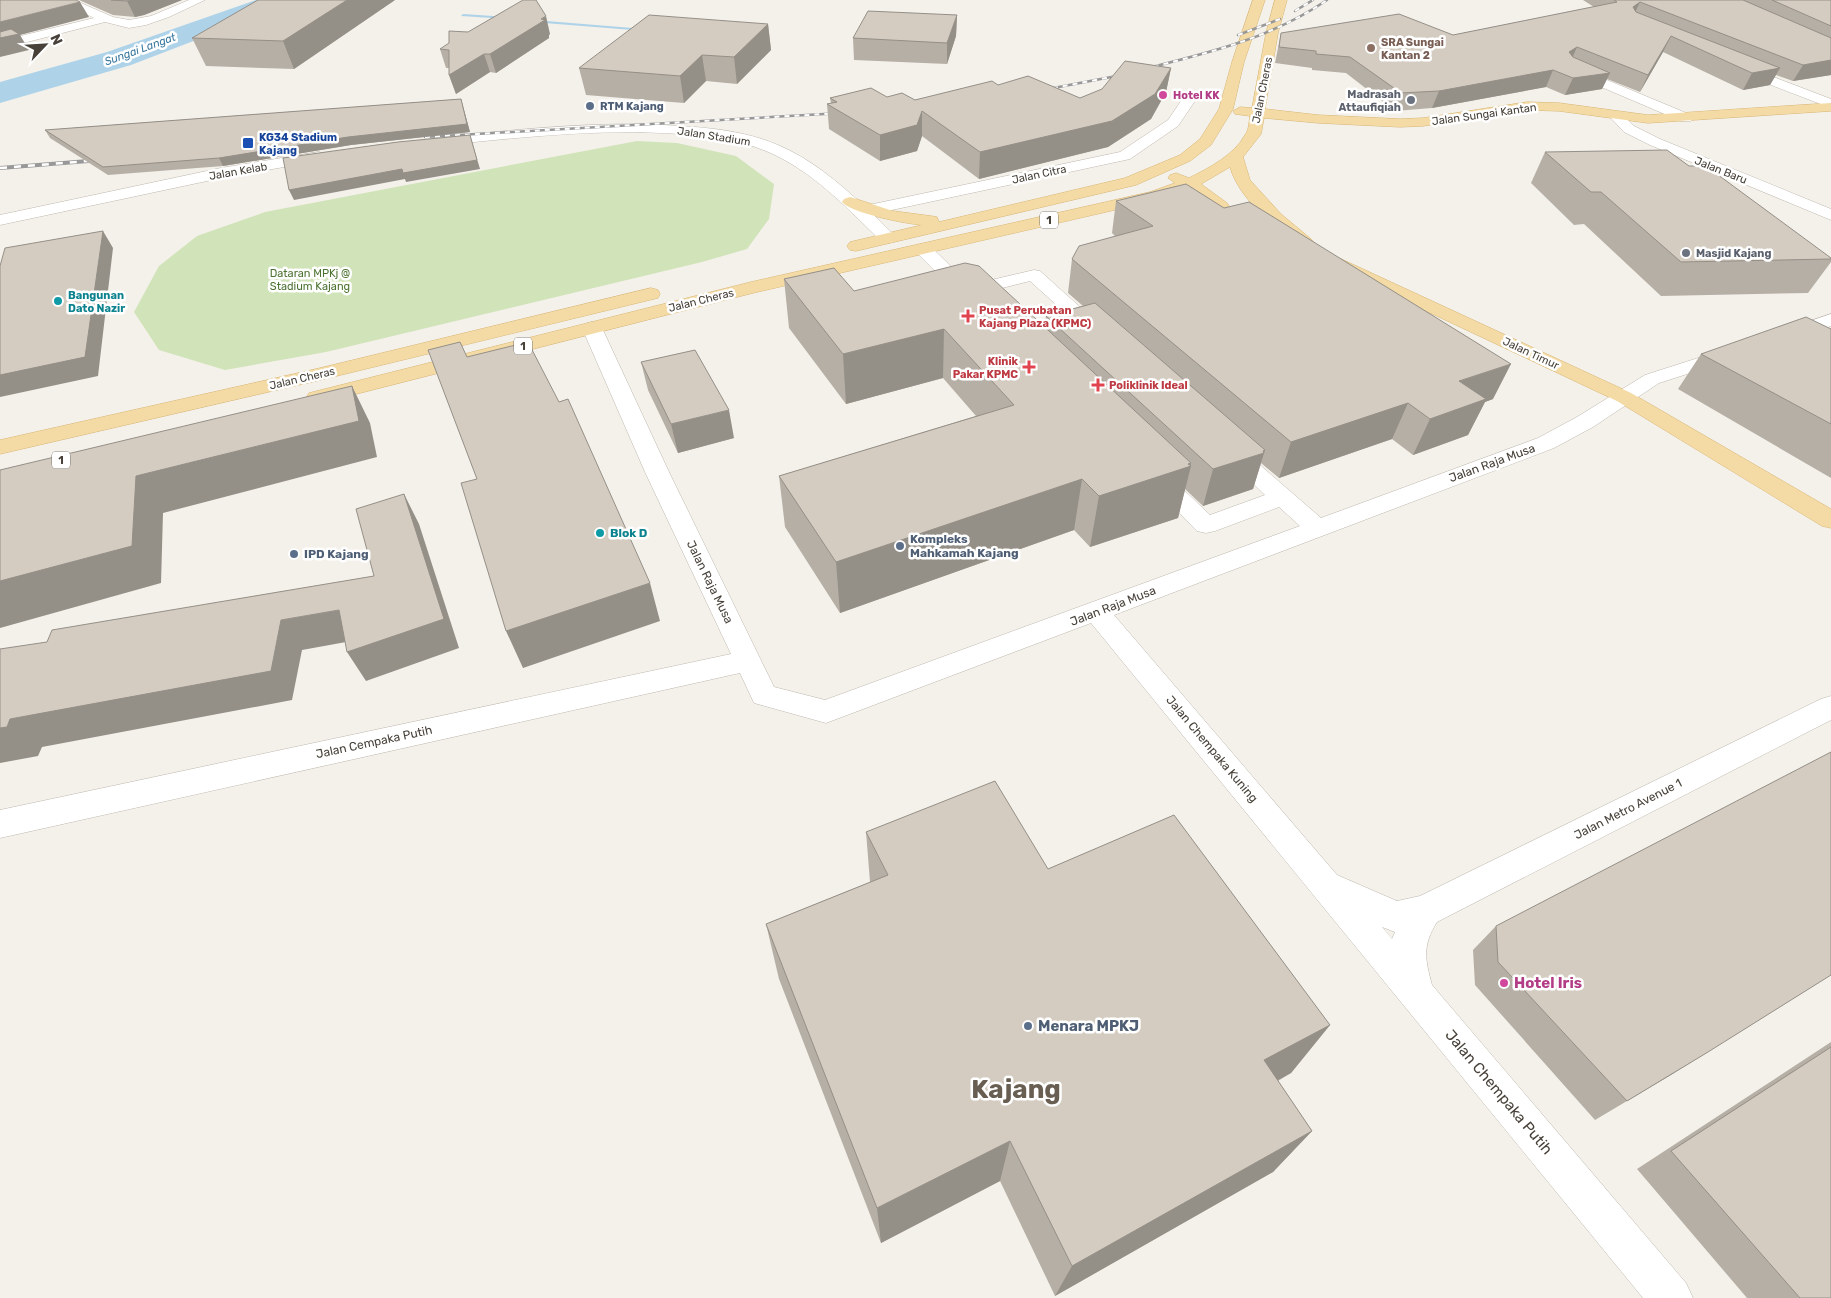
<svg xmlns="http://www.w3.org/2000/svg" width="1831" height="1298" font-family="Rubik,sans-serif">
  <rect width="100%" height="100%" fill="#f4f1eb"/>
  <!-- green -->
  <path fill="#d1e3b8" d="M637,141L677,143L736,156L774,184L769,219L747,249L702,262L326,352L225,370L159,350L134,312L159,266L197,236L265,212Z"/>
  <!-- water -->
  <path fill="#aed3e9" d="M256,0H300L131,65L0,103V82L107,52Z"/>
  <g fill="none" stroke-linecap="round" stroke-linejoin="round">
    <!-- stream -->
    <path fill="#aed3e9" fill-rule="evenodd" d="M463,14L508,17L510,18L508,19L461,16Z
      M534,20L645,29L647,30L645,31L532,22Z"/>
    <defs>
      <path id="minor" d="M58,0H74L113,17L129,20L151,16L189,0H205L169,17L146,25L129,28L105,22L0,49V41L94,18Z
        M1737,63L1831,99V108L1732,70L1731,67Z
        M1571,65L1691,115L1693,118L1691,121H1681L1566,72L1564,69Z
        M1188,97L1195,101L1178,126L1130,159L873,214L897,238L894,242L888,243L882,242C847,208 812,170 766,151C739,140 709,136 680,134C598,128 516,138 434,146L429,145L427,142L429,139L434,138C516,130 598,120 681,126C713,128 748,132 778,145C811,159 838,182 864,206L1120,152L1168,120L1183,98Z
        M1616,112L1621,113L1634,126L1660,139L1831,209V220L1650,145L1624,132L1609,116L1611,113Z
        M319,152L324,154L327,157L324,160L221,178L0,225V215L221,168Z
        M924,245L930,246L970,285L1034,270L1040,271L1110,334L1107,338L1100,340L1093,338L1030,281L978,294L976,298L969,300L962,298L918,254L915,250L918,246Z
        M1831,314V326L1785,342L1778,340L1775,336L1778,332Z
        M592,322L599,324L602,328L669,472L774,687L825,700L1300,526L1279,507L1215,531L1206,533L1197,531L1148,481L1144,476L1148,471L1156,469L1164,471L1210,515L1265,495L1219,451L1222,446L1230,444L1238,446L1321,518L1538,438L1577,417L1645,375L1723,350L1730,348L1737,350L1740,354L1737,358L1659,383L1593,427L1554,448L1114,615L1337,875L1397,901L1420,896L1821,699L1831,696V720L1437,922C1422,946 1425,959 1432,985L1686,1283L1693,1298H1643L1091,623L826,723L754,703L740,673L0,838V810L731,654L645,472L582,328L585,324ZM1382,927L1395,932L1392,939Z"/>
      <path id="major" d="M1253,0H1265L1244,62L1233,109L1211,145L1190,161L1136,185L856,251L850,250L847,246L850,242L922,225C907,224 850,213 842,202L844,199L850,197L893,211L931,216L937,217L939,222L1125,178L1180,155L1200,139L1219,109L1232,62Z
        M1275,0H1287L1278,33L1265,109L1318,115L1400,119L1423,118L1527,102L1559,103L1648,115L1831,103V111L1648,123L1559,111L1527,110L1423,126L1400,127L1318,123L1264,118L1261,134L1243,157L1250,180L1281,214L1311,239L1314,243L1311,247L1305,248L1299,247C1274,226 1239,199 1230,167L1201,184L1227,203L1229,206L1227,209H1215L1188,190L1154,201L753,293L317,404L309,403L306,398L309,393L751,282L1150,192L1175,183L1168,178L1170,175L1176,173L1189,178C1209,168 1234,155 1245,135C1249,130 1249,122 1250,116L1235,114L1233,111L1240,107L1252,108L1266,33Z
        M1339,258L1631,393L1831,509V528L1822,526L1617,401L1333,267L1330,263L1333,259Z
        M651,288L658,290L660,294L658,298L316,381L0,454V440L316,369Z"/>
    </defs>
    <!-- minor casing -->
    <use href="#minor" stroke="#beb8ae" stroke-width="1"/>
    <!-- major casing -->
    <use href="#major" stroke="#d7b675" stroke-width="1"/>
    <!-- minor -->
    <use href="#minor" fill="#fff" fill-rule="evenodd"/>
    <!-- major -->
    <use href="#major" fill="#f4daa4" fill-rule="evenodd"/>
    <defs>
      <path id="rail-far1" d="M1295,11L1313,0
        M1238,35L1280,19
        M1144,69C1208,53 1272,38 1327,0
        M1043,90L1127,74
        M425,137L842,113"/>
      <path id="rail" d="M0,168L101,160"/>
    </defs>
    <!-- rail-far1 casing -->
    <use href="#rail-far1" stroke="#989898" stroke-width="2.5"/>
    <!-- rail casing -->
    <use href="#rail" stroke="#989898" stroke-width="4"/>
    <!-- rail-far1 -->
    <use href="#rail-far1" stroke="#fff" stroke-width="2" stroke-dasharray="5" stroke-linecap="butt"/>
    <!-- rail -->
    <use href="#rail" stroke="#fff" stroke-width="2.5" stroke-dasharray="7" stroke-linecap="butt"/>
  </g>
  <!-- wall -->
  <path fill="#b6afa6" d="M79,0H182L144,15L135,17L113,15Z
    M395,0L294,69L206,66L192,38Z
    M1583,0H1831V75L1793,81L1776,75L1770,85L1743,90L1663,52L1640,92L1607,79L1602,89L1565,95L1546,87L1432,108L1395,111L1346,73L1312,70V68L1275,63L1281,33L1453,35L1594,7Z
    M957,15L956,36L947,64L854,60L853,38Z
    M768,24L771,50L737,84L706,81L684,103L586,95L579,68Z
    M468,32L550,34L549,35V38L496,73L490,72L456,94L449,75V68H446L440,49Z
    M1171,68L1166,92L1151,119L1108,147L979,179L922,136L917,151L880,161L829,129L827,104L831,103L830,98L887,97L915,100L998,85L1080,98Z
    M461,99L470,132L351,145L223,166L108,175L50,138L45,130Z
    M1545,152L1689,166L1831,258V262L1808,293L1661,296L1584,224L1574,225L1531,183Z
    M1116,201L1493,399L1485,402L1468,435L1413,455L1392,439L1279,478L1261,463L1253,489L1203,506L1185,489L1178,518L1090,547L1074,530L840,613L785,527L779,476L976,416L943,378L846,404L789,328L784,279L854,291L1044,328L1046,316L1083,306L1068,293L1072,259L1115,236L1112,233Z
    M1831,329V478L1678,389L1701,354Z
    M641,362L734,438L678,453L648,390Z
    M866,832L1048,869L1330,1025L1291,1073L1278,1081L1312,1131L1273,1172L1055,1296L1000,1181L881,1243L779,979L766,924L870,882Z
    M1496,926L1674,1073L1595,1120L1475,985L1473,950Z
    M1831,1042V1298H1747L1637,1169Z"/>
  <!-- shaded-wall -->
  <path fill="#948f87" d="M135,0H182L144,15L135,17L127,1Z
    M347,0H395L294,69L283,41Z
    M80,2L89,17L20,35L29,50L0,57V22Z
    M1640,2L1633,17V7Z
    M957,15L956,36L947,64V43Z
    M546,16L550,34L549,35V38L496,73L490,54Z
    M768,24L771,50L737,84L734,57Z
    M1671,36L1663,52L1640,92L1648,75Z
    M1577,47L1570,63L1569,52Z
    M484,54L490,72L456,94L449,75Z
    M702,55L706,81L684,103L680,76Z
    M1831,60V75L1793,81L1803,65Z
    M1171,68L1166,92L1151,119L1108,147L979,179L980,152Z
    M1780,68L1770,85L1743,90L1752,73Z
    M1553,70L1546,87L1432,108L1439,91Z
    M1610,73L1602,89L1565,95L1573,78Z
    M461,99L470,132L351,145L223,166L219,158Z
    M922,111V136L917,151L880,161V135Z
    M470,135L480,169L406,182L405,179L294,200L289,190Z
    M103,231L113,248L98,376L0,397V375Z
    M944,329L943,378L846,404L843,354Z
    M1511,364L1493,399L1485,402L1468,435L1413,455L1430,419L1459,381Z
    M352,386L370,423L377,457L163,513L161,583L0,628V581L136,476Z
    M1408,403L1392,439L1279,478L1291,442Z
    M729,410L734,438L678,453L671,424Z
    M1265,450L1253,489L1203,506L1213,469Z
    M1191,463L1190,467L1191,466L1178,518L1090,547L1099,496Z
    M1082,479L1074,530L840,613L836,562Z
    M404,494L419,524L459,648L366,681L347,652Z
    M650,583L660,621L523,668L506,631Z
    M339,610L357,640L302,650L292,700L42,747L38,756L0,763V728L10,719L281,620Z
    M1330,1025L1291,1073L1230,1106L1264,1060Z
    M1708,1052L1674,1073L1595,1120L1627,1101Z
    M1312,1131L1273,1172L1055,1296L1072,1266Z
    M1010,1141L1000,1181L881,1243L877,1208Z"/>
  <!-- building -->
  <path fill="#d4ccc1" stroke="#948f87" d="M0,0H76L80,2L0,22Z
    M111,0H135L127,1Z
    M258,0H347L283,41L192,38Z
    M523,0H536L546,16L541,19L545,20L490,54H484L449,75V50L440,49L449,43V31L468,32Z
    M1614,0H1743L1831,38V60L1803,65L1640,2L1633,7L1636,12L1780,68L1752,73L1671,36L1648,75L1577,47L1569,52L1573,57L1610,73L1573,78L1553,70L1439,91L1401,93L1350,57L1316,54V51L1279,47L1281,33L1399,14L1453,35L1617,2Z
    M1772,0H1831V26Z
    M868,11L957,15L947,43L853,38Z
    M649,15L768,24L734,57L702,55L680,76L579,68Z
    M11,29L19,34L0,38V32Z
    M1125,61L1171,68L1155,94L1112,121L980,152L922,111L917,125L880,135L827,104L837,102L830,98L871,88L887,97L902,93L915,100L992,81L998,85L1028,76L1080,98L1102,89Z
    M461,99L467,124L348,137L219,158L103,167L45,130Z
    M470,135L477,160L403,173L402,169L289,190L283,158L398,142Z
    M1667,150L1689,166H1706L1831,258V259L1681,262L1601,192H1591L1545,152Z
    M1186,184L1224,208L1249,202L1511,364L1459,381L1486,399L1430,419L1408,403L1291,442L1072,259L1079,246L1153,226L1116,201Z
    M103,231L85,357L0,375V266L5,248Z
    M965,263L979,266L1191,463L1188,464L1191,466L1099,496L1082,479L836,562L779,476L1014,405L944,329L843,354L784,279L834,268L854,291Z
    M1095,303L1265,450L1263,451L1264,453L1213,469L1046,316Z
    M1806,317L1831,329V424L1701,354Z
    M460,342L467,357L528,342L559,402L568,399L650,583L506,631L461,483L477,479L428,350Z
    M695,350L729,410L671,424L641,362Z
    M352,386L359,421L136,476L132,546L0,581V470Z
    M404,494L444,619L347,652L339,610L281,620L271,671L10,719L7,727L0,728V649L47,642L52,630L374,576L356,509Z
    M1831,752V975L1708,1052L1627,1101L1498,962L1496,926Z
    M995,781L1048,869L1174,815L1330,1025L1264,1060L1312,1131L1072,1266L1010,1141L877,1208L766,924L888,875L866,832Z
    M1831,1047V1298H1800L1671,1151Z"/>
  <!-- markers -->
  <circle fill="#8d6e63" stroke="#fff" stroke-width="2" cx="1371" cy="48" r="5"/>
  <g fill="#d1479c" stroke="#fff" stroke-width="2">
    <circle cx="1163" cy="95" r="5"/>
    <circle cx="1504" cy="983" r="5"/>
  </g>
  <g fill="#6b7280" stroke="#fff" stroke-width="2">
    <circle cx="1411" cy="100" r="5"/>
    <circle cx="1686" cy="253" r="5"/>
  </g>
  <g fill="#5c6f8a" stroke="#fff" stroke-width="2">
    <circle cx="590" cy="106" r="5"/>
    <circle cx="900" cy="546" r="5"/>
    <circle cx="294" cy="554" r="5"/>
    <circle cx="1028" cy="1026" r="5"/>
  </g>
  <rect fill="#1a4fb4" stroke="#fff" stroke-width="2" x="242" y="137" width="12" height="12" rx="2.5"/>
  <g fill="#0f9aa8" stroke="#fff" stroke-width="2">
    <circle cx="58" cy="301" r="5"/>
    <circle cx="600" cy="533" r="5"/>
  </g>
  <g fill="#e0444e" stroke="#fff" stroke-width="2">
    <path d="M965.5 308.5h5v5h5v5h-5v5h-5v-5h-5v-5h5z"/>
    <path d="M1026.5 359.5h5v5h5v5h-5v5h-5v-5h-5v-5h5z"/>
    <path d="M1095.5 377.5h5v5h5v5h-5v5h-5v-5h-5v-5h5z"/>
  </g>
  <g text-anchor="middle" stroke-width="5" stroke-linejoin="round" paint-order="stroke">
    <!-- far-education labels -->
    <g font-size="11" font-weight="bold" fill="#785e54" stroke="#fff" text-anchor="start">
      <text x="1381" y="46">SRA Sungai<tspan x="1381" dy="13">Kantan 2</tspan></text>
    </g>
    <!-- far-water labels -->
    <g font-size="11" font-style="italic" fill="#3c7aa0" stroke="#fff">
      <text transform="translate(140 49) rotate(-20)" y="4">Sungai Langat</text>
    </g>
    <!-- far-street labels -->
    <g font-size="11" fill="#474139" stroke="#fff">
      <text transform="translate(1262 90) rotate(-79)" y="4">Jalan Cheras</text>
      <text transform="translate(1484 114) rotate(-8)" y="4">Jalan Sungai Kantan</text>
      <text transform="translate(714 136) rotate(9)" y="4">Jalan Stadium</text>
      <text transform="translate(1721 170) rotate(22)" y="4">Jalan Baru</text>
      <text transform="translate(238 171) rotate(-10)" y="4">Jalan Kelab</text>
      <text transform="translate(1039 174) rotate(-12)" y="4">Jalan Citra</text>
      <text transform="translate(701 300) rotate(-14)" y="4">Jalan Cheras</text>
      <text transform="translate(1531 353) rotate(25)" y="4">Jalan Timur</text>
      <text transform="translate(302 378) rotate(-13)" y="4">Jalan Cheras</text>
    </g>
    <!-- far-worship labels -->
    <g font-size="11" font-weight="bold" fill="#5b616d" stroke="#fff" text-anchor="end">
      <text x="1401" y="98">Madrasah<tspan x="1401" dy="13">Attaufiqiah</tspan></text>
      <text x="1696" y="257" text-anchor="start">Masjid Kajang</text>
    </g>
    <!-- far-hotel labels -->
    <g font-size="11" font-weight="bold" fill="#b23c85" stroke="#fff" text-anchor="start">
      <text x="1173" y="99">Hotel KK</text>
    </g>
    <!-- far-service labels -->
    <g font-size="11" font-weight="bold" fill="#4e5e75" stroke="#fff" text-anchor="start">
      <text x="600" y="110">RTM Kajang</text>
    </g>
    <!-- far-transit labels -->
    <g font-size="11" font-weight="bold" fill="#164399" stroke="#fff" text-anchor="start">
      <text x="259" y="141">KG34 Stadium<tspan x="259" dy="13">Kajang</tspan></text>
    </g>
    <!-- shield labels -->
    <g fill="#fff" stroke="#7e7a74" stroke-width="1">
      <rect x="1040" y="211.5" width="18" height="17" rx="4"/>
      <rect x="514" y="337.5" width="18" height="17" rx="4"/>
      <rect x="52" y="451.5" width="18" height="17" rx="4"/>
    </g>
    <g font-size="11" font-weight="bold" fill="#474139">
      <text x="1049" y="224">1</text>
      <text x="523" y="350">1</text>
      <text x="61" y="464">1</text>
    </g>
    <!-- far-park labels -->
    <g font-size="11" fill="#4d7332" stroke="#fff">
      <text x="310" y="277">Dataran MPKj @<tspan x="310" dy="13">Stadium Kajang</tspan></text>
    </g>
    <!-- far-culture labels -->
    <g font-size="11" font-weight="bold" fill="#0d838f" stroke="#fff" text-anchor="start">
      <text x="68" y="299">Bangunan<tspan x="68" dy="13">Dato Nazir</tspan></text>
    </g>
    <!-- far-health labels -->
    <g font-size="11" font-weight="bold" fill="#be3a42" stroke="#fff" text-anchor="start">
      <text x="979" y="314">Pusat Perubatan<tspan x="979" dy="13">Kajang Plaza (KPMC)</tspan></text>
      <text x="1018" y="365" text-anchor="end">Klinik<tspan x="1018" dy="13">Pakar KPMC</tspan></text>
      <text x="1109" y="389">Poliklinik Ideal</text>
    </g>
    <!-- street labels -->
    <g font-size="12" fill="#474139" stroke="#fff">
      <text transform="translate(1492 463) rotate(-20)" y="4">Jalan Raja Musa</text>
      <text transform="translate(710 582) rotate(64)" y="4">Jalan Raja Musa</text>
      <text transform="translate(1113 606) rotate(-21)" y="4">Jalan Raja Musa</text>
      <text transform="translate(374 742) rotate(-12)" y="4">Jalan Cempaka Putih</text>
      <text transform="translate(1212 749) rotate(50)" y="4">Jalan Chempaka Kuning</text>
      <text transform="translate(1628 809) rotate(-27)" y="4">Jalan Metro Avenue 1</text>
    </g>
    <!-- culture labels -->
    <g font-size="12" font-weight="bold" fill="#0d838f" stroke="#fff" text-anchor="start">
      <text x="610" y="537">Blok D</text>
    </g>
    <!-- service labels -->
    <g font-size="12" font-weight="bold" fill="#4e5e75" stroke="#fff" text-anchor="start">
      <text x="910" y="543">Kompleks<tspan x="910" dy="14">Mahkamah Kajang</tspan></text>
      <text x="304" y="558">IPD Kajang</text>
    </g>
    <!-- near-hotel labels -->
    <g font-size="15" font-weight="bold" fill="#b23c85" stroke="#fff" text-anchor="start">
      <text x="1514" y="988">Hotel Iris</text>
    </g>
    <!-- near-service labels -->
    <g font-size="15" font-weight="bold" fill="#4e5e75" stroke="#fff" text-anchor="start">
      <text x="1038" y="1031">Menara MPKJ</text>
    </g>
    <!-- near-street labels -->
    <g font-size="15" fill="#474139" stroke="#fff">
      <text transform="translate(1499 1092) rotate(50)" y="5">Jalan Chempaka Putih</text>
    </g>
    <!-- near-town labels -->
    <g font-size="26" font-weight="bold" fill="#695e52" stroke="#fff">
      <text x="1016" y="1098">Kajang</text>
    </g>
  </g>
  <!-- north arrow -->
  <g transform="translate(45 45) rotate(65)" stroke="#ffffff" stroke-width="4" paint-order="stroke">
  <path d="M0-4L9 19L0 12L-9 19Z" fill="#474139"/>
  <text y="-8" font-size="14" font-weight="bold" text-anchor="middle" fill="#474139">N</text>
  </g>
</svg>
